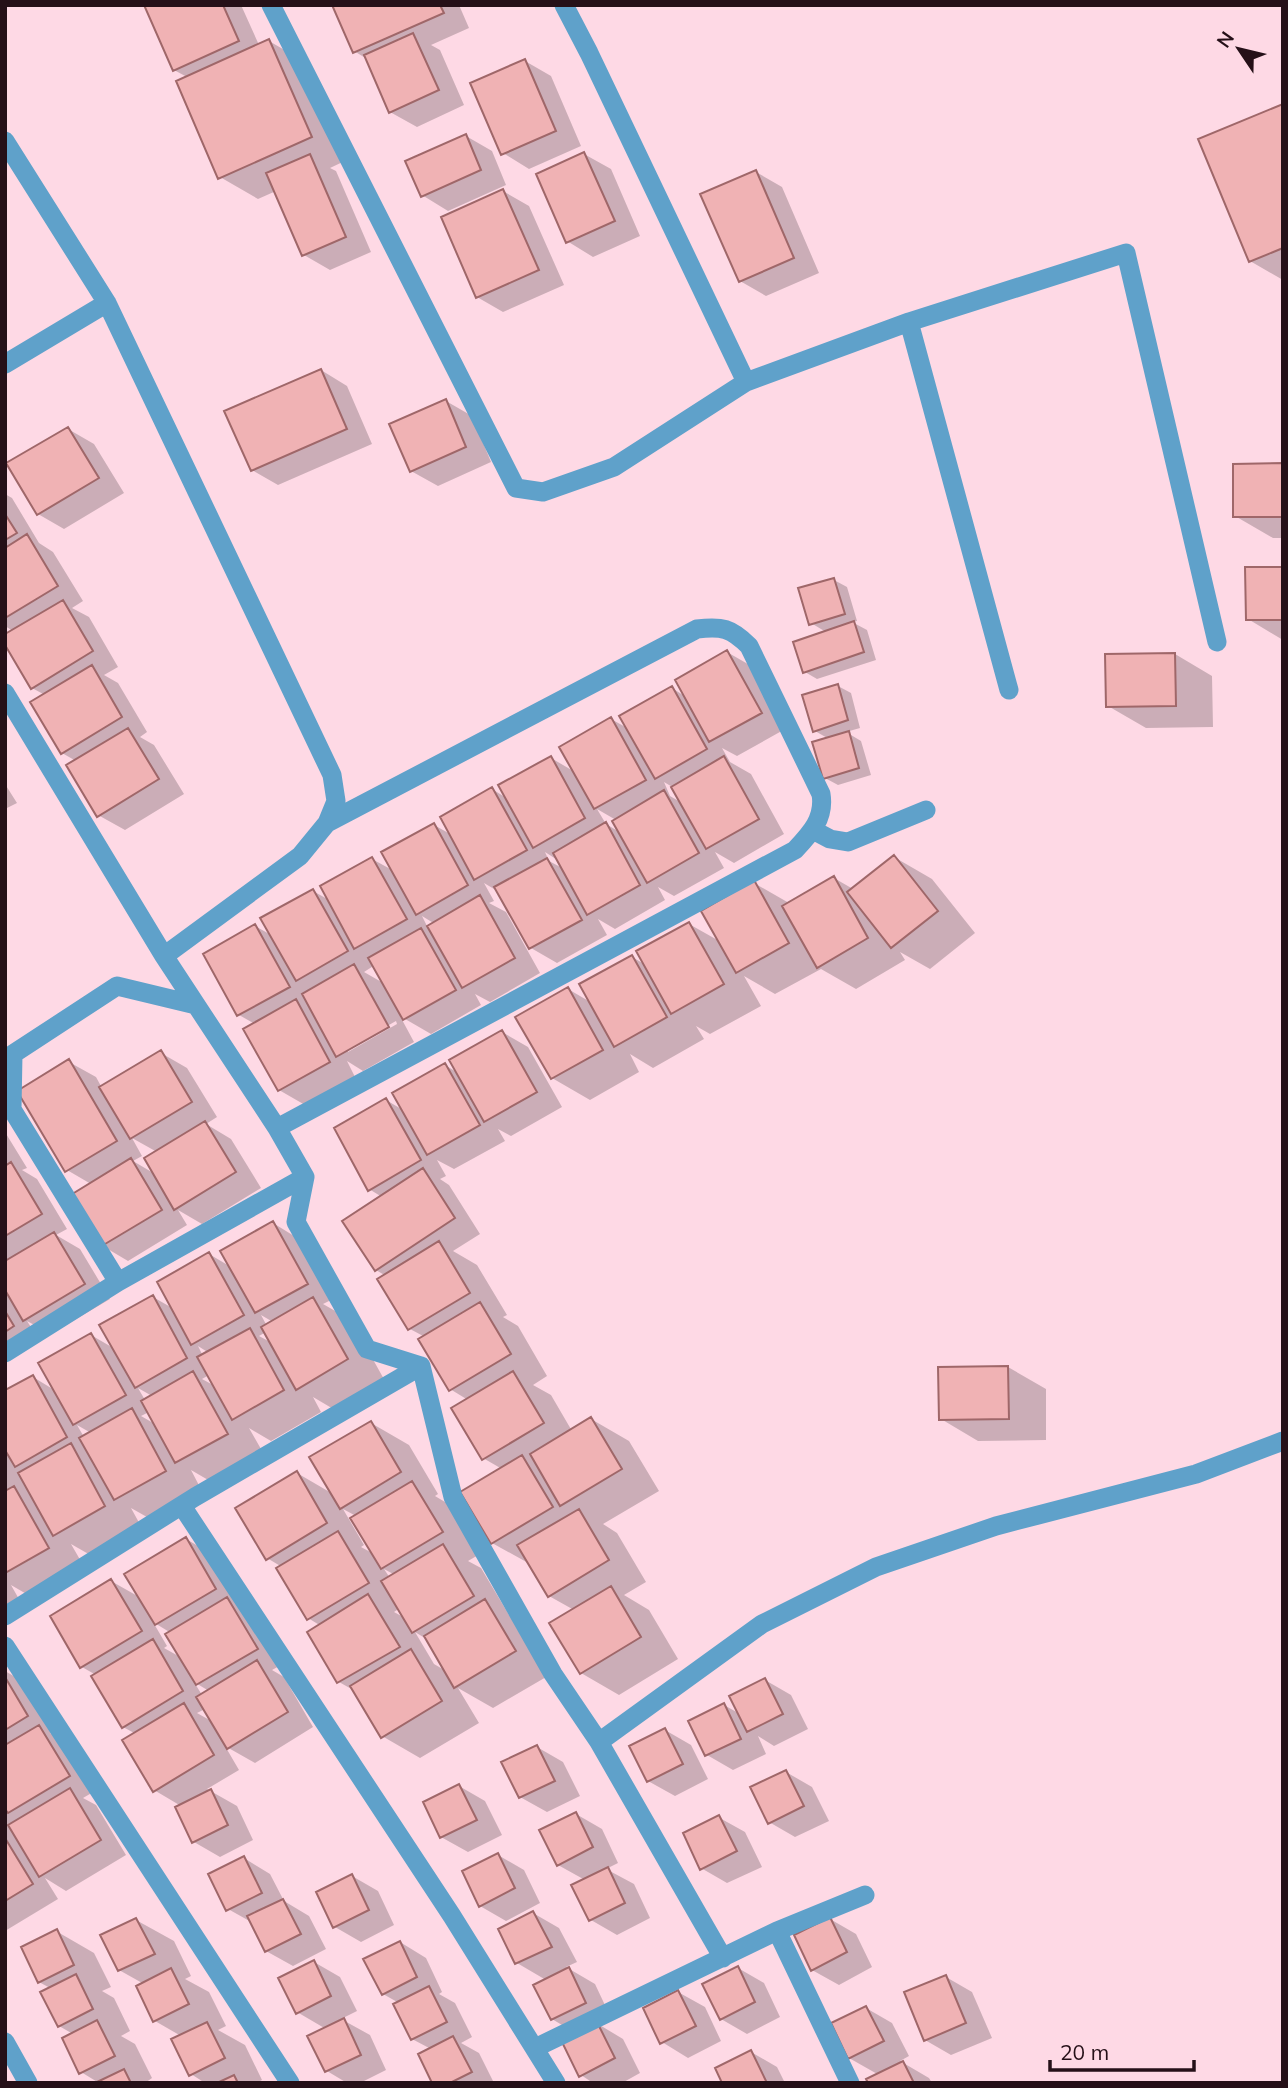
<svg xmlns="http://www.w3.org/2000/svg" width="1288" height="2088" font-family="Mulish,sans-serif">
  <rect width="100%" height="100%" fill="#fed9e5"/>
  <!-- shadow -->
  <path fill="#0003" fill-rule="evenodd" d="M146,5H241L259,45L269,41L307,63L349,159L330,168L336,171L371,252L330,270L304,255L276,191L258,199L220,177L187,77L174,70Z
    M334,5H459L469,28L431,45L440,50L464,105L417,127L390,112L367,59L354,51Z
    M525,61L551,76L581,146L529,169L503,153Z
    M1283,106V280L1250,261Z
    M466,136L492,151L506,185L448,211L422,195Z
    M584,154L611,169L640,236L593,257L567,241Z
    M756,172L782,187L819,273L766,296L740,281Z
    M503,191L529,206L564,285L503,312L477,297Z
    M321,370L347,386L372,444L278,485L252,470Z
    M446,401L472,416L491,462L438,486L411,471Z
    M68,429L94,444L124,493L64,529L38,514Z
    M1283,465V538H1273L1235,516Z
    M5,494L12,498L39,543L53,552L83,601L72,608L89,617L118,667L104,675L118,683L147,732L140,737L154,745L184,794L125,830L98,815L76,761L62,753L45,695L32,688L13,631L5,626Z
    M1283,569V640L1248,619Z
    M834,580L847,587L857,621L852,622L867,630L876,660L817,679L805,672L826,632L811,623Z
    M727,652L753,667L787,728L737,756L722,748L730,762L751,774L784,834L734,863L715,852L724,868L674,896L658,887L665,900L615,929L598,919L607,935L557,963L531,948L499,892L484,883L494,901L489,903L506,912L540,973L490,1002L475,994L481,1005L431,1034L400,1016L414,1042L363,1071L347,1061L355,1077L305,1105L279,1090L255,1024L239,1015L255,926L273,936L313,891L329,900L372,859L394,871L434,825L452,835L492,789L508,799L551,758L575,772L611,719L629,729L672,688L686,697ZM664,782L674,788L682,803L670,796ZM597,809L616,820L621,833L606,824ZM545,852L559,861L564,869L549,861ZM422,916L435,924L428,928ZM375,965L385,984L364,972ZM396,1021L397,1024L348,1052V1048Z
    M1175,654L1212,676L1213,727L1146,728L1108,706Z
    M838,686L851,693L860,728L846,732L861,741L871,775L838,785L825,778L829,739L815,731Z
    M5,784L17,803L5,809Z
    M894,857L932,879L975,933L930,969L900,952L905,960L856,989L821,969L775,994L744,976L761,1006L710,1034L696,1026L704,1039L653,1068L630,1054L639,1072L590,1100L552,1078L568,989L592,1003L632,957L646,965L689,924L721,942L754,883L789,903L834,878L853,889Z
    M502,1032L528,1047L562,1107L511,1136L498,1129L505,1141L454,1169L437,1160L446,1176L440,1179L449,1185L480,1234L453,1251L477,1265L507,1315L503,1317L518,1326L547,1376L533,1385L551,1395L572,1431L591,1419L629,1441L659,1491L603,1524L617,1533L646,1582L624,1595L649,1610L678,1659L619,1695L581,1673L574,1610L549,1596L530,1564L492,1543L502,1469L483,1458L468,1400L450,1389L425,1337L410,1329L386,1276L376,1270L382,1197L369,1189L386,1100L403,1110L445,1065L458,1073Z
    M161,1053L187,1068L217,1117L206,1124L231,1139L261,1188L202,1224L178,1210L187,1225L128,1261L101,1245L91,1184L67,1170L69,1062L96,1077L102,1088ZM132,1138L157,1152L155,1174L133,1161L142,1156Z
    M5,1132L27,1168L22,1170L37,1179L67,1229L56,1235L80,1249L110,1299L51,1334L27,1321L40,1341L5,1362Z
    M273,1223L299,1239L333,1299L323,1304L351,1320L385,1381L335,1410L313,1397L321,1412L271,1441L249,1428L265,1456L215,1484L191,1470L203,1493L154,1521L131,1508L142,1528L92,1556L71,1544L86,1570L35,1599L11,1585L24,1608L5,1618V1392L33,1377L56,1391L91,1335L115,1349L153,1297L174,1309L209,1254L231,1267ZM261,1315L273,1322L267,1326ZM266,1332L272,1343L259,1336ZM198,1346L209,1353L203,1356ZM209,1375L215,1386L202,1379ZM138,1388L152,1396L145,1400ZM149,1412L155,1424L141,1416ZM77,1425L91,1433L84,1437Z
    M1008,1367L1046,1389V1440L978,1441L941,1419Z
    M371,1423L409,1445L438,1494L435,1496L450,1505L480,1554L468,1561L481,1568L509,1615L553,1673L493,1708L458,1688L479,1723L420,1758L382,1736L355,1691L339,1682L321,1626L308,1618L282,1567L267,1558L297,1473L333,1494ZM343,1509L356,1516L374,1554L361,1547L364,1545ZM384,1569L395,1575L390,1578ZM400,1608L405,1618L394,1612ZM415,1632L428,1640L446,1671L434,1664Z
    M186,1539L212,1554L283,1664L272,1670L284,1677L313,1727L255,1763L225,1746L239,1770L207,1789L237,1806L253,1840L220,1857L194,1842L181,1806L154,1790L136,1734L123,1727L96,1675L82,1667L111,1581L141,1598ZM153,1622L171,1633L182,1658L164,1648L167,1646ZM194,1682L209,1691L202,1695ZM205,1709L213,1722L197,1713Z
    M5,1671L24,1682L53,1731L50,1733L65,1742L95,1791L83,1798L96,1805L126,1855L66,1891L45,1878L58,1899L5,1931Z
    M765,1680L791,1695L808,1729L774,1746L758,1736L766,1754L733,1770L707,1755L690,1721L724,1705L740,1714Z
    M665,1730L691,1745L708,1779L675,1796L648,1781Z
    M537,1747L563,1762L580,1796L547,1812L520,1797Z
    M786,1772L812,1787L829,1821L795,1837L769,1822Z
    M459,1786L485,1801L502,1835L468,1852L441,1837Z
    M576,1814L602,1829L618,1863L606,1869L634,1884L650,1918L617,1935L591,1920L585,1880L558,1865Z
    M718,1817L745,1832L762,1867L727,1883L701,1868Z
    M498,1855L524,1870L540,1903L506,1921L480,1906Z
    M244,1858L270,1874L284,1901L309,1916L326,1949L293,1966L266,1951L253,1923L228,1909Z
    M352,1876L378,1891L394,1925L361,1942L335,1927Z
    M533,1913L559,1928L577,1962L566,1967L595,1984L611,2018L598,2024L623,2039L640,2073L622,2083H593L581,2075L577,2034L552,2019L546,1980L517,1963Z
    M830,1919L856,1934L872,1967L839,1985L812,1970Z
    M136,1920L174,1941L191,1976L185,1979L209,1992L226,2026L218,2030L245,2045L262,2080L256,2083H205L191,2074L181,2036L155,2021L144,1984L119,1970Z
    M56,1931L94,1953L111,1987L102,1991L114,1998L130,2031L121,2036L135,2044L152,2078L145,2083H99L81,2072L73,2034L59,2026L50,1988L39,1982Z
    M400,1942L426,1958L442,1992L439,1994L455,2003L472,2037L461,2043L479,2053L494,2083H434L431,2049L412,2039L399,2003L383,1994Z
    M314,1962L340,1977L357,2011L341,2019L370,2035L386,2070L360,2083H347L327,2071L326,2029L297,2012Z
    M738,1968L764,1983L780,2017L747,2034L721,2019Z
    M946,1977L972,1992L992,2038L951,2055L925,2040Z
    M678,1992L705,2007L721,2041L688,2058L662,2042Z
    M866,2008L892,2023L909,2056L900,2061L929,2078L932,2083H870L879,2075L849,2058Z
    M751,2052L777,2067L785,2083H724Z"/>
  <!-- building -->
  <path fill="#f0b2b4" stroke="#9f6769" stroke-width="2" d="M144,5H223L239,41L173,71Z
    M332,5H440L444,13L353,53Z
    M413,33L439,90L389,113L364,55Z
    M269,39L312,137L218,179L176,81Z
    M525,59L556,131L501,155L470,83Z
    M1283,104V248L1249,262L1198,139Z
    M466,134L481,170L421,197L405,161Z
    M584,152L615,221L566,243L536,174Z
    M310,154L346,237L302,256L266,173Z
    M756,170L794,258L739,282L700,194Z
    M503,189L539,270L476,298L441,217Z
    M321,369L347,429L251,471L224,411Z
    M446,399L466,447L410,472L389,424Z
    M68,427L99,478L37,515L6,463Z
    M1283,463V517H1233V464Z
    M5,514L17,533L5,540Z
    M27,534L58,586L5,618V548Z
    M1245,567H1283V620H1246Z
    M834,578L845,614L809,625L798,588Z
    M63,600L93,651L31,689L5,645V634Z
    M854,621L864,652L803,673L793,642Z
    M727,650L762,713L709,742L675,680Z
    M1175,653L1176,706L1106,707L1105,654Z
    M92,665L122,717L61,754L30,702Z
    M838,684L848,720L813,732L802,695Z
    M672,686L707,749L655,779L619,716Z
    M611,717L646,780L594,809L559,747Z
    M128,728L159,779L97,817L66,765Z
    M849,731L859,768L823,779L812,742Z
    M551,756L585,818L533,848L498,785Z
    M724,756L759,819L706,849L671,787Z
    M492,787L527,850L474,880L440,817Z
    M664,790L699,853L647,883L612,821Z
    M606,822L640,885L587,915L553,853Z
    M434,823L468,885L416,915L381,852Z
    M894,855L938,911L891,948L847,892Z
    M372,857L407,919L354,949L320,886Z
    M547,858L582,920L529,949L494,887Z
    M834,876L868,938L817,968L782,906Z
    M754,880L789,943L736,973L701,911Z
    M313,889L348,951L296,981L260,918Z
    M480,895L515,958L462,988L427,926Z
    M689,922L724,984L671,1014L636,951Z
    M255,924L290,987L237,1016L203,954Z
    M421,928L456,990L403,1020L368,958Z
    M632,955L667,1017L614,1047L579,984Z
    M354,964L389,1027L336,1057L302,994Z
    M568,987L603,1050L551,1079L515,1017Z
    M296,999L330,1062L278,1091L243,1029Z
    M502,1030L537,1092L484,1122L449,1060Z
    M161,1050L192,1102L130,1139L99,1087Z
    M69,1059L117,1141L65,1172L17,1091Z
    M445,1063L480,1125L427,1155L392,1093Z
    M386,1098L421,1160L368,1191L334,1128Z
    M205,1121L236,1172L174,1210L144,1158Z
    M131,1158L162,1210L100,1247L69,1196Z
    M11,1162L42,1214L5,1236V1166Z
    M423,1168L455,1218L375,1271L342,1221Z
    M273,1221L308,1284L255,1313L220,1251Z
    M54,1232L85,1284L23,1321L5,1290V1261Z
    M439,1241L470,1293L408,1330L377,1279Z
    M209,1252L244,1315L191,1345L157,1282Z
    M153,1295L187,1358L135,1388L99,1325Z
    M313,1297L348,1359L296,1390L261,1327Z
    M480,1302L511,1354L449,1391L418,1339Z
    M5,1311L14,1326L5,1332Z
    M250,1328L284,1390L232,1420L197,1357Z
    M91,1333L126,1395L73,1425L38,1363Z
    M1008,1366L1009,1419L939,1420L938,1367Z
    M193,1371L228,1434L175,1463L141,1401Z
    M513,1371L544,1423L482,1460L451,1408Z
    M33,1375L67,1437L15,1467L5,1450V1390Z
    M132,1408L166,1471L114,1500L79,1438Z
    M591,1417L622,1469L560,1506L530,1454Z
    M371,1421L401,1472L340,1509L309,1457Z
    M71,1443L105,1506L53,1536L18,1473Z
    M522,1455L553,1507L491,1544L460,1492Z
    M297,1471L327,1523L266,1560L235,1508Z
    M412,1481L443,1532L381,1569L350,1518Z
    M14,1486L49,1548L5,1573V1491Z
    M579,1509L609,1560L548,1597L517,1545Z
    M338,1531L369,1583L307,1620L276,1568Z
    M186,1537L216,1589L155,1625L124,1574Z
    M443,1544L474,1596L412,1633L381,1581Z
    M111,1579L142,1631L80,1668L50,1616Z
    M611,1586L641,1637L580,1674L549,1623Z
    M368,1594L400,1647L337,1683L307,1632Z
    M227,1597L258,1649L196,1685L165,1634Z
    M485,1599L516,1651L454,1688L424,1636Z
    M153,1639L183,1691L122,1728L91,1676Z
    M411,1649L442,1701L381,1738L350,1686Z
    M257,1660L288,1712L227,1749L196,1697Z
    M5,1677L28,1716L5,1730Z
    M765,1678L783,1714L747,1732L729,1696Z
    M184,1703L214,1755L153,1792L122,1740Z
    M724,1703L741,1739L705,1756L688,1721Z
    M39,1725L70,1776L8,1813L5,1809V1745Z
    M665,1728L683,1764L647,1782L629,1746Z
    M537,1745L555,1781L519,1798L501,1762Z
    M786,1770L804,1806L768,1824L750,1787Z
    M459,1784L477,1820L440,1838L423,1802Z
    M70,1788L101,1840L39,1877L8,1825Z
    M211,1789L228,1825L192,1843L175,1807Z
    M576,1812L593,1847L557,1866L539,1830Z
    M719,1815L737,1851L700,1870L683,1833Z
    M5,1838L33,1884L5,1901Z
    M498,1853L515,1888L479,1907L462,1871Z
    M244,1856L262,1893L226,1911L208,1874Z
    M608,1867L625,1903L589,1921L571,1885Z
    M352,1874L369,1910L333,1928L316,1892Z
    M283,1899L301,1934L265,1952L247,1916Z
    M533,1911L552,1947L515,1964L498,1929Z
    M830,1917L847,1952L811,1971L794,1935Z
    M136,1918L155,1954L118,1971L100,1935Z
    M57,1929L74,1965L38,1983L21,1947Z
    M400,1941L417,1977L382,1995L363,1959Z
    M314,1960L331,1996L296,2014L278,1978Z
    M738,1966L755,2002L720,2020L702,1984Z
    M569,1967L586,2003L551,2020L533,1985Z
    M171,1968L189,2004L153,2022L136,1986Z
    M76,1974L93,2009L58,2027L40,1992Z
    M946,1975L966,2023L924,2041L904,1992Z
    M429,1986L447,2022L411,2040L393,2004Z
    M678,1990L696,2026L660,2044L643,2008Z
    M866,2006L884,2041L848,2059L831,2023Z
    M344,2018L361,2055L325,2072L307,2036Z
    M97,2020L115,2056L79,2074L62,2038Z
    M207,2022L225,2058L189,2076L171,2039Z
    M597,2022L615,2058L579,2077L561,2040Z
    M453,2036L472,2072L450,2083H432L418,2054Z
    M751,2050L767,2083H722L715,2068Z
    M903,2061L914,2083H868L866,2079Z
    M124,2069L131,2083H95Z
    M234,2075L238,2083H217Z"/>
  <g fill="none" stroke-linecap="round" stroke-linejoin="round">
    <!-- minor -->
    <path stroke="#5fa1ca" stroke-width="19" d="M271,5L516,488L543,492L614,467L746,382L909,322L1126,253L1217,642
      M564,5L589,53L746,382
      M5,141L107,303L332,775L336,801L327,823L300,856L164,956L277,1128L305,1177L296,1222L367,1349L421,1366L453,1497L553,1674L599,1742L723,1958
      M909,322L1009,690
      M5,364L107,303
      M5,693L164,956
      M813,830L830,839L848,842L926,810
      M5,1098L118,1282
      M12,1109L13,1054L117,986L196,1005
      M277,1128L795,850C811,833 825,818 821,794L749,646C731,628 722,626 697,629L327,823
      M5,1353L118,1282L305,1177
      M182,1506L452,1916L556,2083
      M5,1616L195,1497L421,1366
      M5,1646L290,2083
      M599,1742L762,1624L876,1567L996,1526L1196,1474L1283,1441
      M777,1931L850,2083
      M5,2042L28,2083
      M535,2048L777,1931L865,1895"/>
  </g>
  <!-- border -->
  <rect width="1288" height="2088" fill="none" stroke="#251018" stroke-width="14"/>
  <!-- north arrow -->
  <g transform="translate(1239 49) rotate(305)" stroke="#fed9e5" stroke-width="5" paint-order="stroke">
  <path d="M0-5L12 26L0 18L-12 26Z" fill="#251018"/>
  <text y="-10" font-size="19" font-weight="bold" text-anchor="middle" fill="#251018">N</text>
  </g>
  <!-- scale -->
  <path d="M1050 2060v10h144v-10" fill="none" stroke="#251018" stroke-width="3.5"/>
  <text x="1060" y="2060" font-size="21" fill="#251018" stroke="#fed9e5" stroke-width="5" paint-order="stroke">20 m</text>
</svg>
